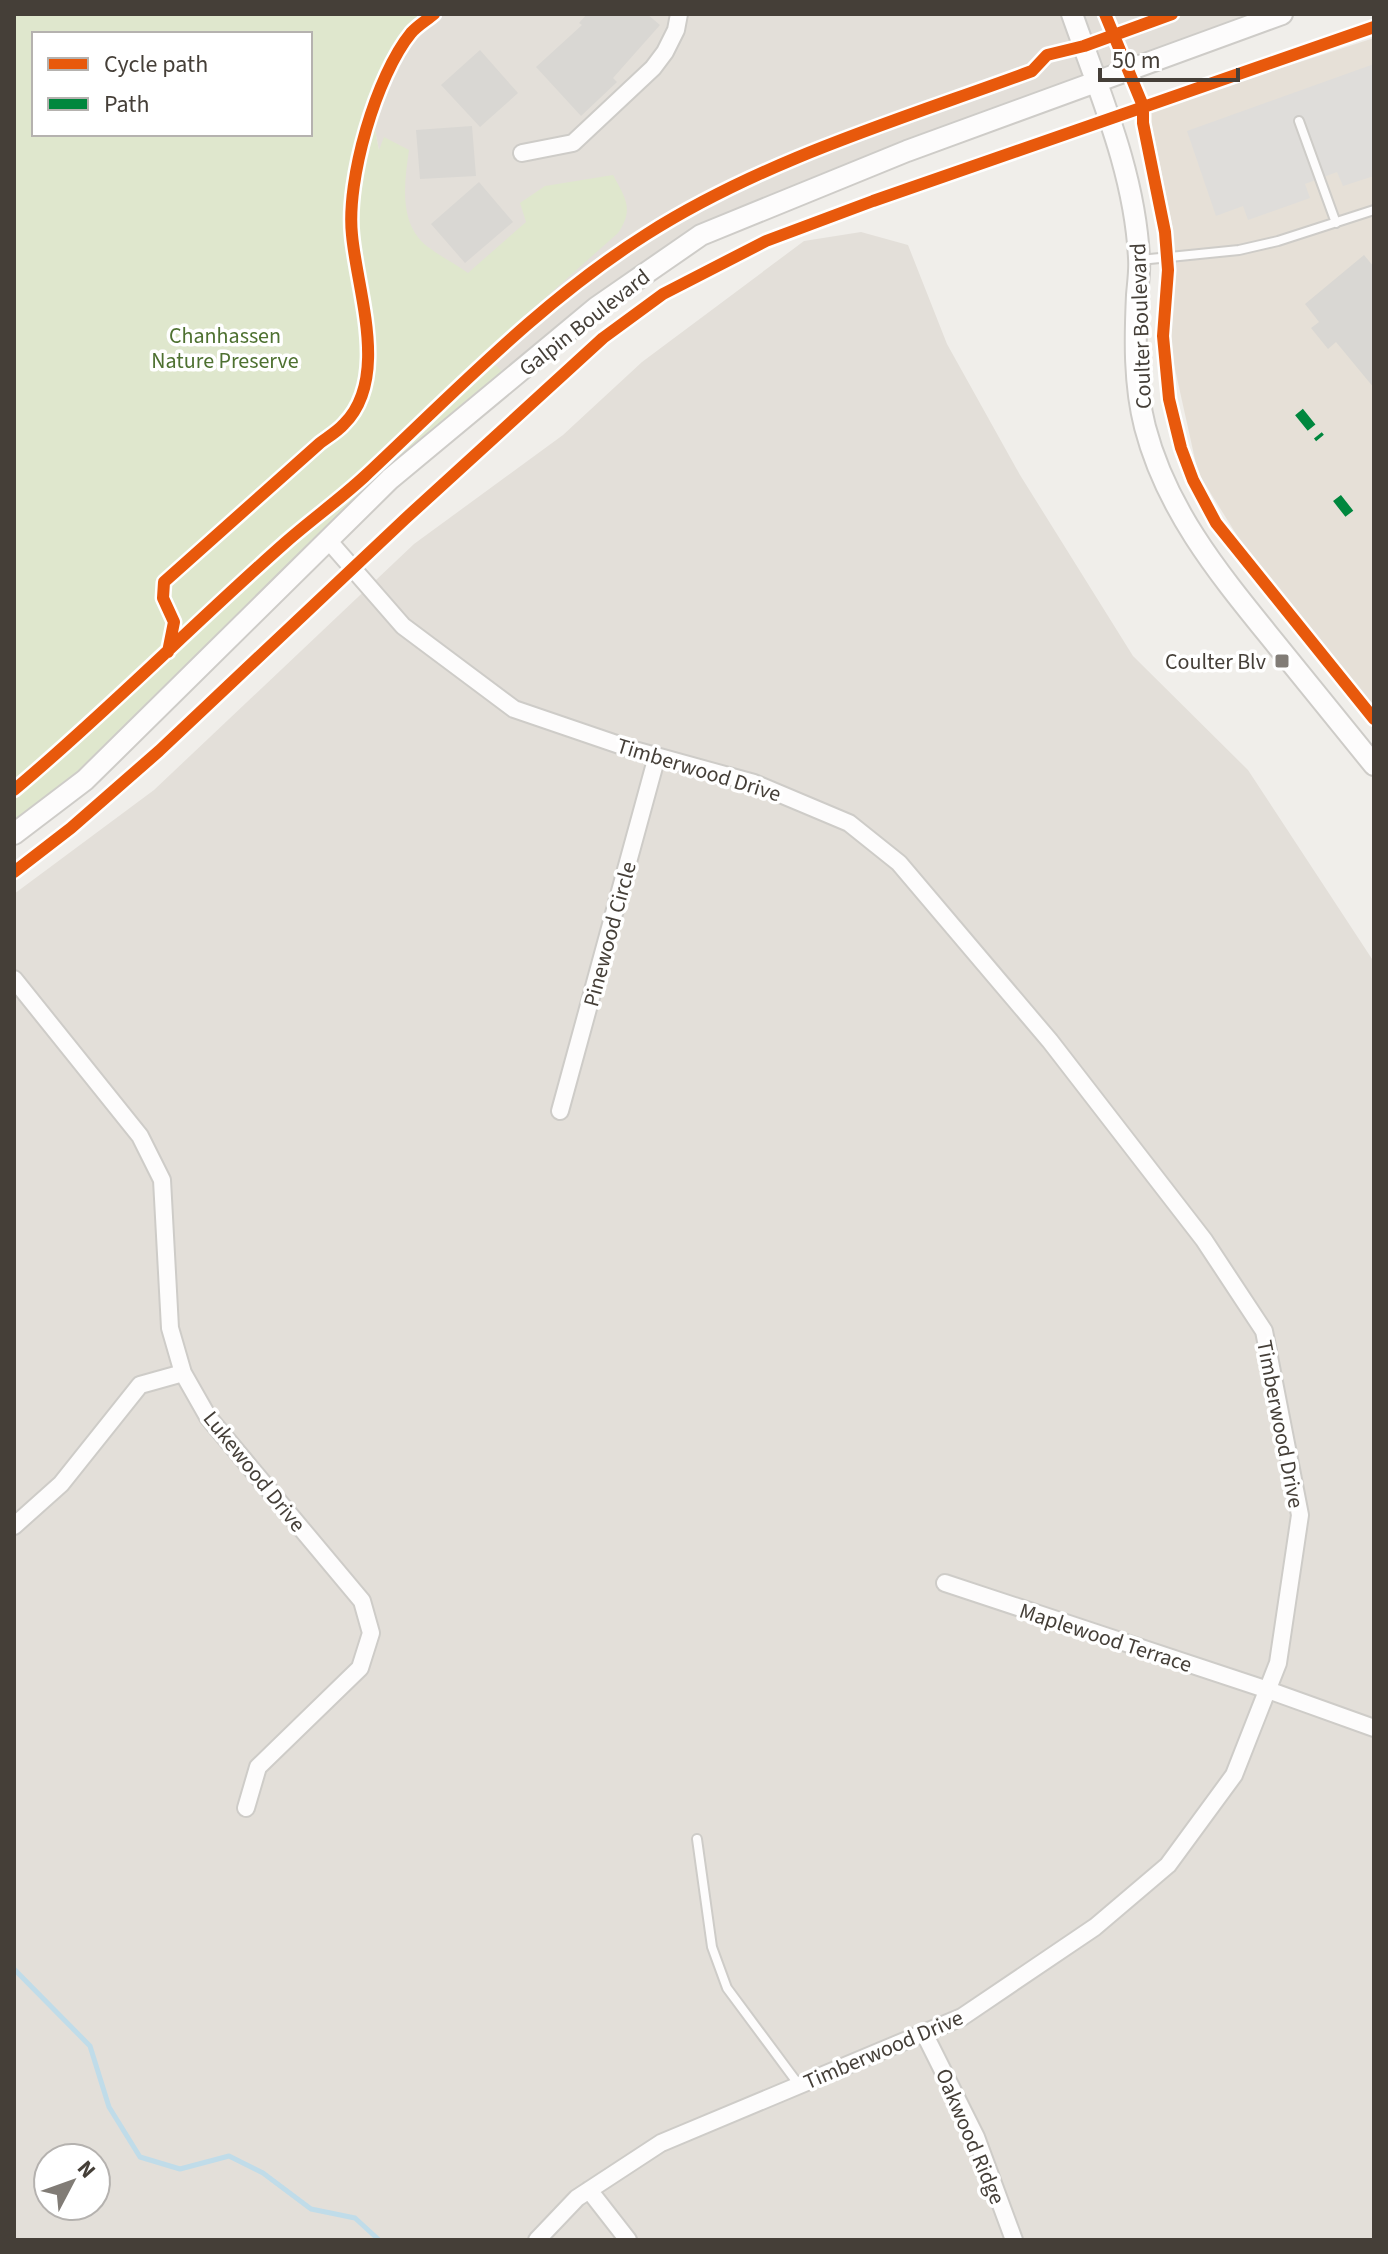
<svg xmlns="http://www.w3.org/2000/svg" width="1388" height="2254" font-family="'Source Sans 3',sans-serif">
  <rect width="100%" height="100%" fill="#f0eeea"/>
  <!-- residential -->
  <path fill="#e3dfd9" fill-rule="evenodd" d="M435,14H1282L705,233L510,379L453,326L391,212L372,115L404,43Z
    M861,232L908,245L947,344L1020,475L1133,656L1248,770L1374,962V2240H14V894L154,790L414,544L563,435L642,362L804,241ZM48,2158H96V2206H48Z"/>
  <!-- education -->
  <path fill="#e6e0d7" d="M1374,38V712L1258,569L1198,473L1171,351L1173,229L1149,111Z"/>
  <!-- green -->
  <path fill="#dfe7cd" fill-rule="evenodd" d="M14,14H435L404,43L372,115L379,150L384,137L409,150C404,185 398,227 431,249C443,258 456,264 468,273L526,222L520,203L545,186L613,175C626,199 634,209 618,233L483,353L510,379L14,834ZM34,34H310V134H34Z"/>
  <!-- parking -->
  <path fill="#dfddda" d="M1374,64V176L1343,186L1337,172L1305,184L1310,198L1248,220L1243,206L1216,216L1187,131Z"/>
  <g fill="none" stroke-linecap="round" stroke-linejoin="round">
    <!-- stream -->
    <path stroke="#c0dce9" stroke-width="5" d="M14,1969L90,2046L109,2107L140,2157L180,2169L229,2156L263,2173L311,2209L355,2218L379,2240"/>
  </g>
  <!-- building -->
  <path fill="#d9d7d3" d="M587,14H647L660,25L613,78L617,82L581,116L536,67L582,25L579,23Z
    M480,50L518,93L480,127L441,85Z
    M472,126L476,176L420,179L416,130Z
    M479,182L513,222L465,263L431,224Z
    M1364,255L1374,267V388L1336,342L1328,349L1311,328L1319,322L1305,304Z"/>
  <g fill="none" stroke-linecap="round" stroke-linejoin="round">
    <defs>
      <path id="service" d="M1299,121L1336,223
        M1140,260L1239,250L1278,241L1374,210
        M697,1839L712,1947L727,1988L799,2085"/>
      <path id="minor" d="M522,153L573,143L653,68L665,52L676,30L679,14
        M328,540L403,626L514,709L634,750L754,783L849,823L899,863L1050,1041L1204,1240L1264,1331L1300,1515L1278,1663L1234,1775L1168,1865L1095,1927L962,2017L661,2143L577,2198L537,2240
        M14,979L140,1136L162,1180L170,1328L183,1373L208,1417L362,1601L371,1633L360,1668L258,1767L246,1808
        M560,1111L657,756
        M14,1526L61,1484L140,1385L183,1373
        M945,1583L1268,1690L1374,1728
        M924,2033L976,2137L1014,2240
        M589,2190L628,2240"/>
      <path id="tertiary" d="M1072,14C1100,94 1135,173 1139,258C1140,270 1138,283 1137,295C1135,338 1134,384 1145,427C1166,508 1216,570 1267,633C1303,677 1338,721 1374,765
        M14,834L85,780L390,479L597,307L701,235L907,151L1282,14"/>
    </defs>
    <!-- service casing -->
    <use href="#service" stroke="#ceccc8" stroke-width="12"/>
    <!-- minor casing -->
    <use href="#minor" stroke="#ceccc8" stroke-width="20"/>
    <!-- tertiary casing -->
    <use href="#tertiary" stroke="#ceccc8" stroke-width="24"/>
    <!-- service -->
    <use href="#service" stroke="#fdfcfc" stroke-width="8"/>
    <!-- minor -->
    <use href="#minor" stroke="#fdfcfc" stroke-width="16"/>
    <!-- tertiary -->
    <use href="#tertiary" stroke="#fdfcfc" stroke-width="20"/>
    <!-- quiet -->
    <path stroke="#00873e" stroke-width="10" stroke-dasharray="20 10" stroke-linecap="butt" d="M1299,412L1320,438
      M1337,498L1355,521"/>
    <defs>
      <path id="cycleway" d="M1105,14L1143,106V123L1165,232L1168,270L1163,336L1169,399L1181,448L1193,480L1216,523L1374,719
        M168,652L174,622L163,598L164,582L320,443C328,437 338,431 344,424C390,378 357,291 352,235C346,180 376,76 411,33C417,26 427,20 434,14
        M14,790C108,711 193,624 286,542C311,520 339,500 364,477C455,392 541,301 647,234C765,159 902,119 1032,71L1047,55L1084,46L1172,14
        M14,872L71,828L159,751L405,519L603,338L663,294L766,241L873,201L1374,27"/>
    </defs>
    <!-- cycleway casing -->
    <use href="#cycleway" stroke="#fff" stroke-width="17"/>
    <!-- cycleway -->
    <use href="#cycleway" stroke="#e8590c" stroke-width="12"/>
  </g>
  <!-- markers -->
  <rect fill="#817c76" stroke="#fff" stroke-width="3" x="1274" y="653" width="16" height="16" rx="4"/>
  <g text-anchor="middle" stroke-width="7" stroke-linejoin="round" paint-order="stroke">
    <!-- street labels -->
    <g font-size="22" fill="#453f38" stroke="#fff">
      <text transform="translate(584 322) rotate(-38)" y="8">Galpin Boulevard</text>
      <text transform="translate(1140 326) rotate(-92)" y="8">Coulter Boulevard</text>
      <text transform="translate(699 769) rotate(17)" y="8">Timberwood Drive</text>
      <text transform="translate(609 934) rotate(-75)" y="8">Pinewood Circle</text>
      <text transform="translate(1281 1424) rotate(79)" y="8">Timberwood Drive</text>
      <text transform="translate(255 1471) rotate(51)" y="8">Lukewood Drive</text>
      <text transform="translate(1106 1637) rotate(18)" y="8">Maplewood Terrace</text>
      <text transform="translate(883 2049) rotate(-23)" y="8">Timberwood Drive</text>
      <text transform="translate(971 2136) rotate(67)" y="8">Oakwood Ridge</text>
    </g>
    <!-- park labels -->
    <g font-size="22" fill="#4e7131" stroke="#fff">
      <text x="225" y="343">Chanhassen<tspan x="225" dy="25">Nature Preserve</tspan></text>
    </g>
    <!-- poi labels -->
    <g font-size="22" fill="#453f38" stroke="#fff" text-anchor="end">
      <text x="1266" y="669">Coulter Blv</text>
    </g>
  </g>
  <!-- border -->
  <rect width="1388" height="2254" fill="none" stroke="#453f38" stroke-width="32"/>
  <!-- legend -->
  <rect x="32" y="32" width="280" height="104" fill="#ffffff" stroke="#b5b2af" stroke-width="2"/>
  <rect x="48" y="58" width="40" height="12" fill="#e8590c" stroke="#b5b2af" stroke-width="2"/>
  <text x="104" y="72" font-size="24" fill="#453f38">Cycle path</text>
  <rect x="48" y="98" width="40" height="12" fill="#00873e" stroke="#b5b2af" stroke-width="2"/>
  <text x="104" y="112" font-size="24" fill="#453f38">Path</text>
  <!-- north arrow -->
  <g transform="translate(72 2182) rotate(49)"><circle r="38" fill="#ffffff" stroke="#b5b2af" stroke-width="2"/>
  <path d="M0-6L14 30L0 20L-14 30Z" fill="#817c76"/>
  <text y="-12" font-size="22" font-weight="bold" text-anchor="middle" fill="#453f38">N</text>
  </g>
  <!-- scale -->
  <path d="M1100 68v12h138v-12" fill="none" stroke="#453f38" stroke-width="4"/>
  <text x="1112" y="68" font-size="24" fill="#453f38" stroke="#ffffff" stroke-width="6" paint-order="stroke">50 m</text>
</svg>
